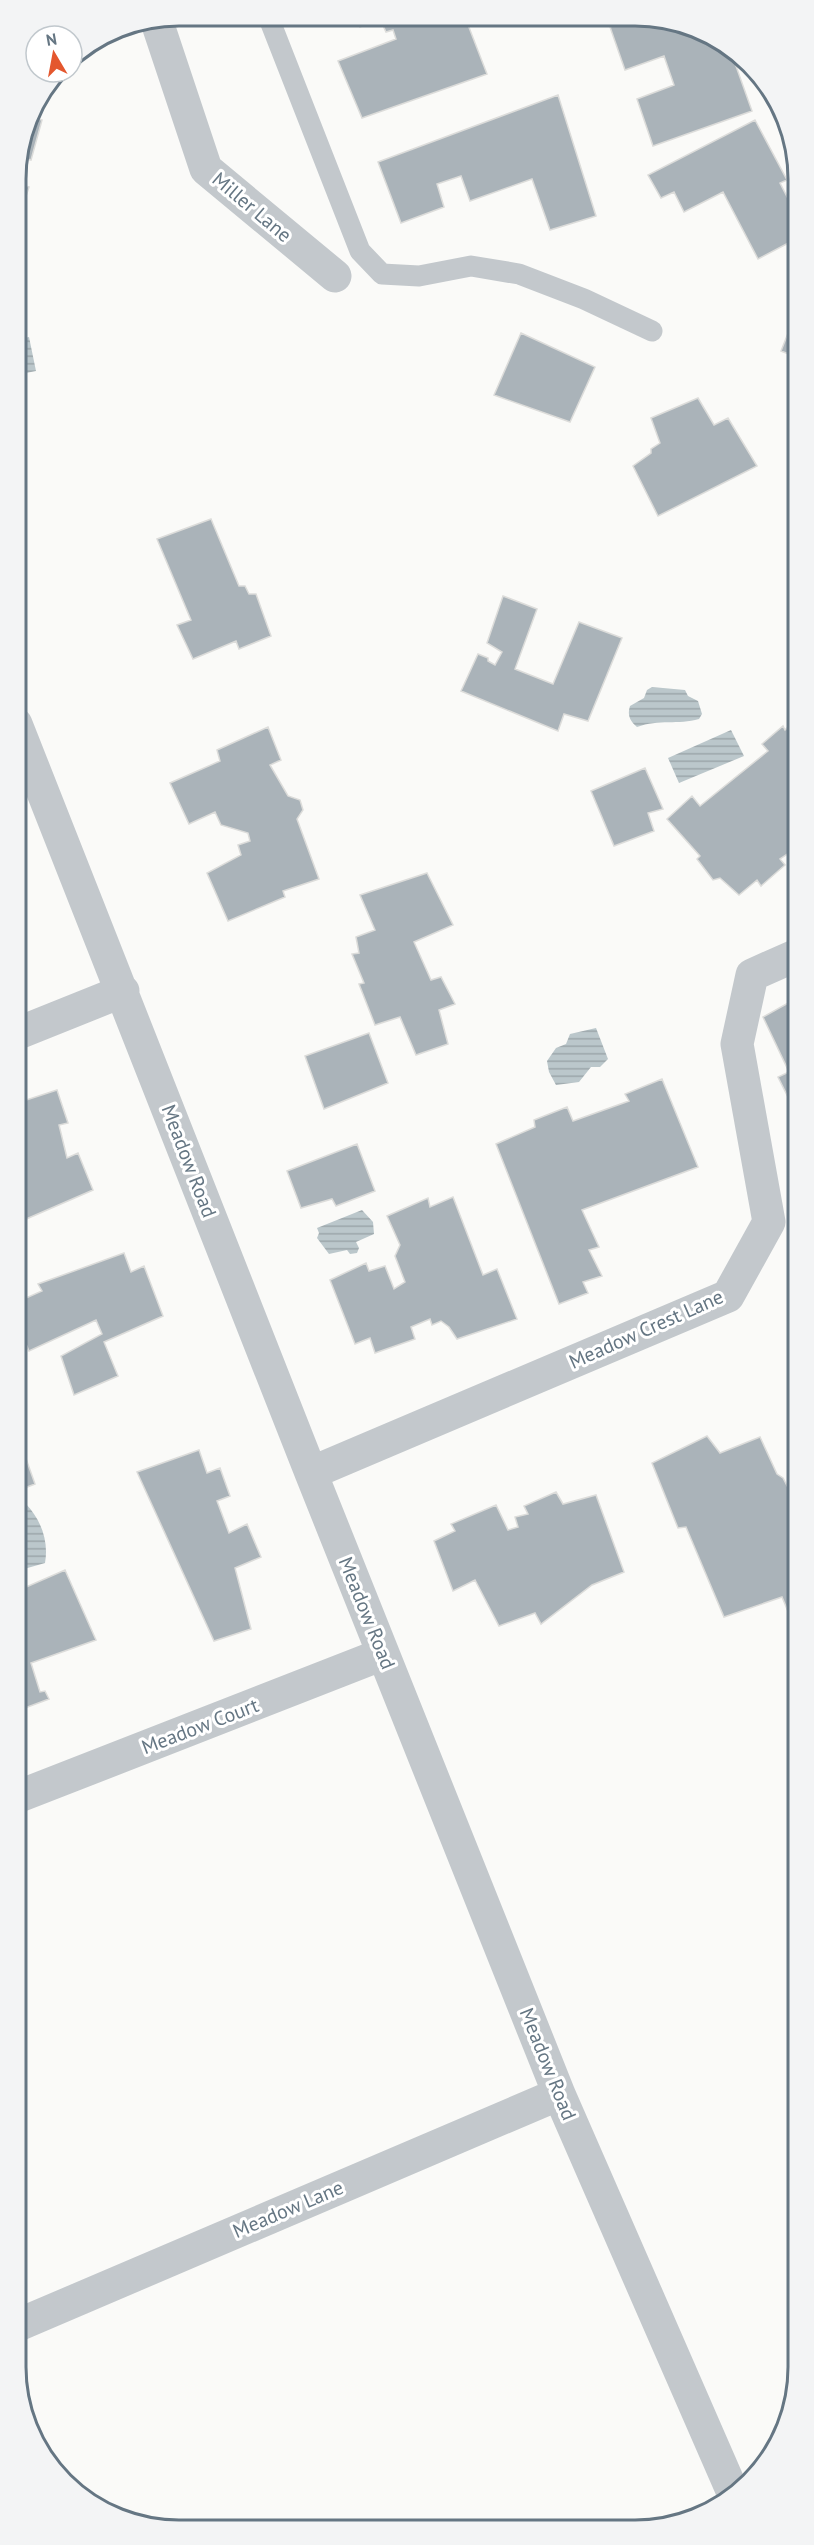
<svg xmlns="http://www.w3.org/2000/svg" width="814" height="2545" font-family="'PT Sans',sans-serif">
  <defs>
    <pattern id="water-rules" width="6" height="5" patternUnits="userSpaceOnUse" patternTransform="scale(1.5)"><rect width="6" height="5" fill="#bbc7cb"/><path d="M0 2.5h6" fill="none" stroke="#9ca6aa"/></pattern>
  </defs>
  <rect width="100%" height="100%" fill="#fafaf8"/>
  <!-- water -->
  <path fill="url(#water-rules)" d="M29,337L36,371L16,375V340Z
    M652,687L685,690L688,696L698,701L702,714L699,719C678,725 659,719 637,727C630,721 627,715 630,706L644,698L647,690Z
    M731,730L744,756L679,783L668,758Z
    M596,1028L608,1059L600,1067H591L579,1082L556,1085L549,1072L547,1061L556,1048L566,1044L570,1034Z
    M362,1210L373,1222L374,1234L356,1242L359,1248L357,1253L350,1254L347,1250L329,1254L317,1238L319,1233L317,1228Z
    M17,1504H26C41,1520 49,1541 45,1563L17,1571Z"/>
  <!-- building -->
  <path fill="#aab3b9" stroke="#dcdcda" stroke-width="1.5" d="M357,16L465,17L487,74L362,118L338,61L396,39L393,30L386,32L380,19L360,27Z
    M635,18H668L731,52L752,111L653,146L637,99L674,85L664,56L625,70L610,27Z
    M558,95L596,216L550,230L532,179L470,201L461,176L437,184L444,207L401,223L378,162Z
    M29,117L42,120L31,160L18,157Z
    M755,120L787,180L780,183L796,214V239L758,259L723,192L684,212L674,192L661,198L648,175Z
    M15,183L29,187L15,229Z
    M796,313V357L781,351Z
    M521,333L595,367L570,422L494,395Z
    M698,398L714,425L728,418L757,466L658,516L633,466L651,453V449L660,443L651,418Z
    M211,519L239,586H245L249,594H256L271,636L239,649L236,641L193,659L177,625L191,620L157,539Z
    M503,596L537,609L515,669L553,684L579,622L622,638L588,721L564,714L558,731L461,691L478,654L488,658V661L495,665L502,652L487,643Z
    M795,720L797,724V855L794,858L789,853L780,859L785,865L761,886L757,880L739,895L720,878L713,880L697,859L700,856L667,819L692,796L700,806L768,751L762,744L783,726L785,730Z
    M268,727L281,760L270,765L288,796L300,800L303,810L297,819L319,879L283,891L285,897L228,921L207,873L241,855L238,845L250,841L248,833L221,825L215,812L189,824L170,783L220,761L217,750Z
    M645,768L663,809L648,813L654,831L614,846L591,791Z
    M427,873L453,925L414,942L431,980L441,977L455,1004L439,1010L448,1044L416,1055L400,1017L375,1025L359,984L364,983L352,954L359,953L356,937L375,930L360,895Z
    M797,998V1105L793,1107L778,1077L789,1072L763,1017Z
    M369,1033L388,1083L324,1109L305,1056Z
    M662,1079L698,1167L582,1210L599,1247L589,1250L602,1276L583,1282L588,1293L559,1304L496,1144L535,1127L534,1120L567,1107L573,1121L629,1101L625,1094Z
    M57,1090L68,1123L59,1125L67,1158L78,1153L93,1190L17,1223V1103Z
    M357,1144L375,1191L336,1206L332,1199L301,1208L287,1171Z
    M453,1197L483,1275L497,1269L517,1319L457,1339L449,1327L441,1321L432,1325L430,1319L411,1327L415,1339L375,1353L370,1338L355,1344L330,1280L366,1263L369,1271L385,1266L394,1289L405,1282L395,1256L400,1245L387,1216L428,1198L430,1207Z
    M124,1253L131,1272L144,1266L163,1316L104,1342L118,1376L74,1395L61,1356L102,1334L96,1320L29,1351L17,1323V1302L42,1291L38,1284Z
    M707,1436L720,1453L760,1437L777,1474L783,1478L798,1507V1619L792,1621L782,1597L724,1617L686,1527L678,1528L652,1463Z
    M199,1450L207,1473L220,1468L230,1496L217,1501L229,1533L247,1524L261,1557L235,1568L251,1629L214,1641L137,1472Z
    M24,1453L35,1484L17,1491V1457Z
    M556,1492L563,1504L596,1495L624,1572L592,1585L541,1624L535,1613L499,1626L475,1580L453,1591L434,1541L455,1531L451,1524L496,1505L508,1530L518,1527L515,1517L528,1514L524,1506Z
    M65,1570L96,1640L31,1663L40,1692L45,1691L49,1699L17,1711V1591Z"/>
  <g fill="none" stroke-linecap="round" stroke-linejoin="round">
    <!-- service -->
    <path stroke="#c3c8cc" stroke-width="21" d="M268,16L360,251L382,274L419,276L471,266L519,274L584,299L652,331"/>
    <!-- minor -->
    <path stroke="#c3c8cc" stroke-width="33" d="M156,19L206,169L335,276
      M16,724L311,1473L559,2094L734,2495
      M16,1034L123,991
      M311,1473L728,1296L769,1222L737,1044L752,975L797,955
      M17,1797L383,1654
      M18,2325L559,2094"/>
  </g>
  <g text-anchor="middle" stroke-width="6" stroke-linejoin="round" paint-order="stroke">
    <!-- street labels -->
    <g font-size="20" fill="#657683" stroke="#fff">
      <text transform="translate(252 207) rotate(40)" y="7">Miller Lane</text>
      <text transform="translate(189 1161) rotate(69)" y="7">Meadow Road</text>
      <text transform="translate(646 1329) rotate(-24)" y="7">Meadow Crest Lane</text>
      <text transform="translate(367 1613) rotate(68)" y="7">Meadow Road</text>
      <text transform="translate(200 1726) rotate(-21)" y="7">Meadow Court</text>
      <text transform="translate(548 2064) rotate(68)" y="7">Meadow Road</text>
      <text transform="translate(288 2209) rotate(-23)" y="7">Meadow Lane</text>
    </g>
  </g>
  <!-- crop -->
  <path d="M0 0H814V2545H0ZM179 26H635A153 153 0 0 1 788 179V2367A153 153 0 0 1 635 2520H179A153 153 0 0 1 26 2367V179A153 153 0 0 1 179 26Z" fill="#f3f4f5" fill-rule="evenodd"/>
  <path fill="none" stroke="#657683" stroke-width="3" d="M179 26H635A153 153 0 0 1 788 179V2367A153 153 0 0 1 635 2520H179A153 153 0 0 1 26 2367V179A153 153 0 0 1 179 26Z"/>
  <!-- north arrow -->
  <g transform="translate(54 54) rotate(350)"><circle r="28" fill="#ffffff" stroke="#c1c8cd" stroke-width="1.5"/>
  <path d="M0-4.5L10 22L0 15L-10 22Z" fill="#e4572e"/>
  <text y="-9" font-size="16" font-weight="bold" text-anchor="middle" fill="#657683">N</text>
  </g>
</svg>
